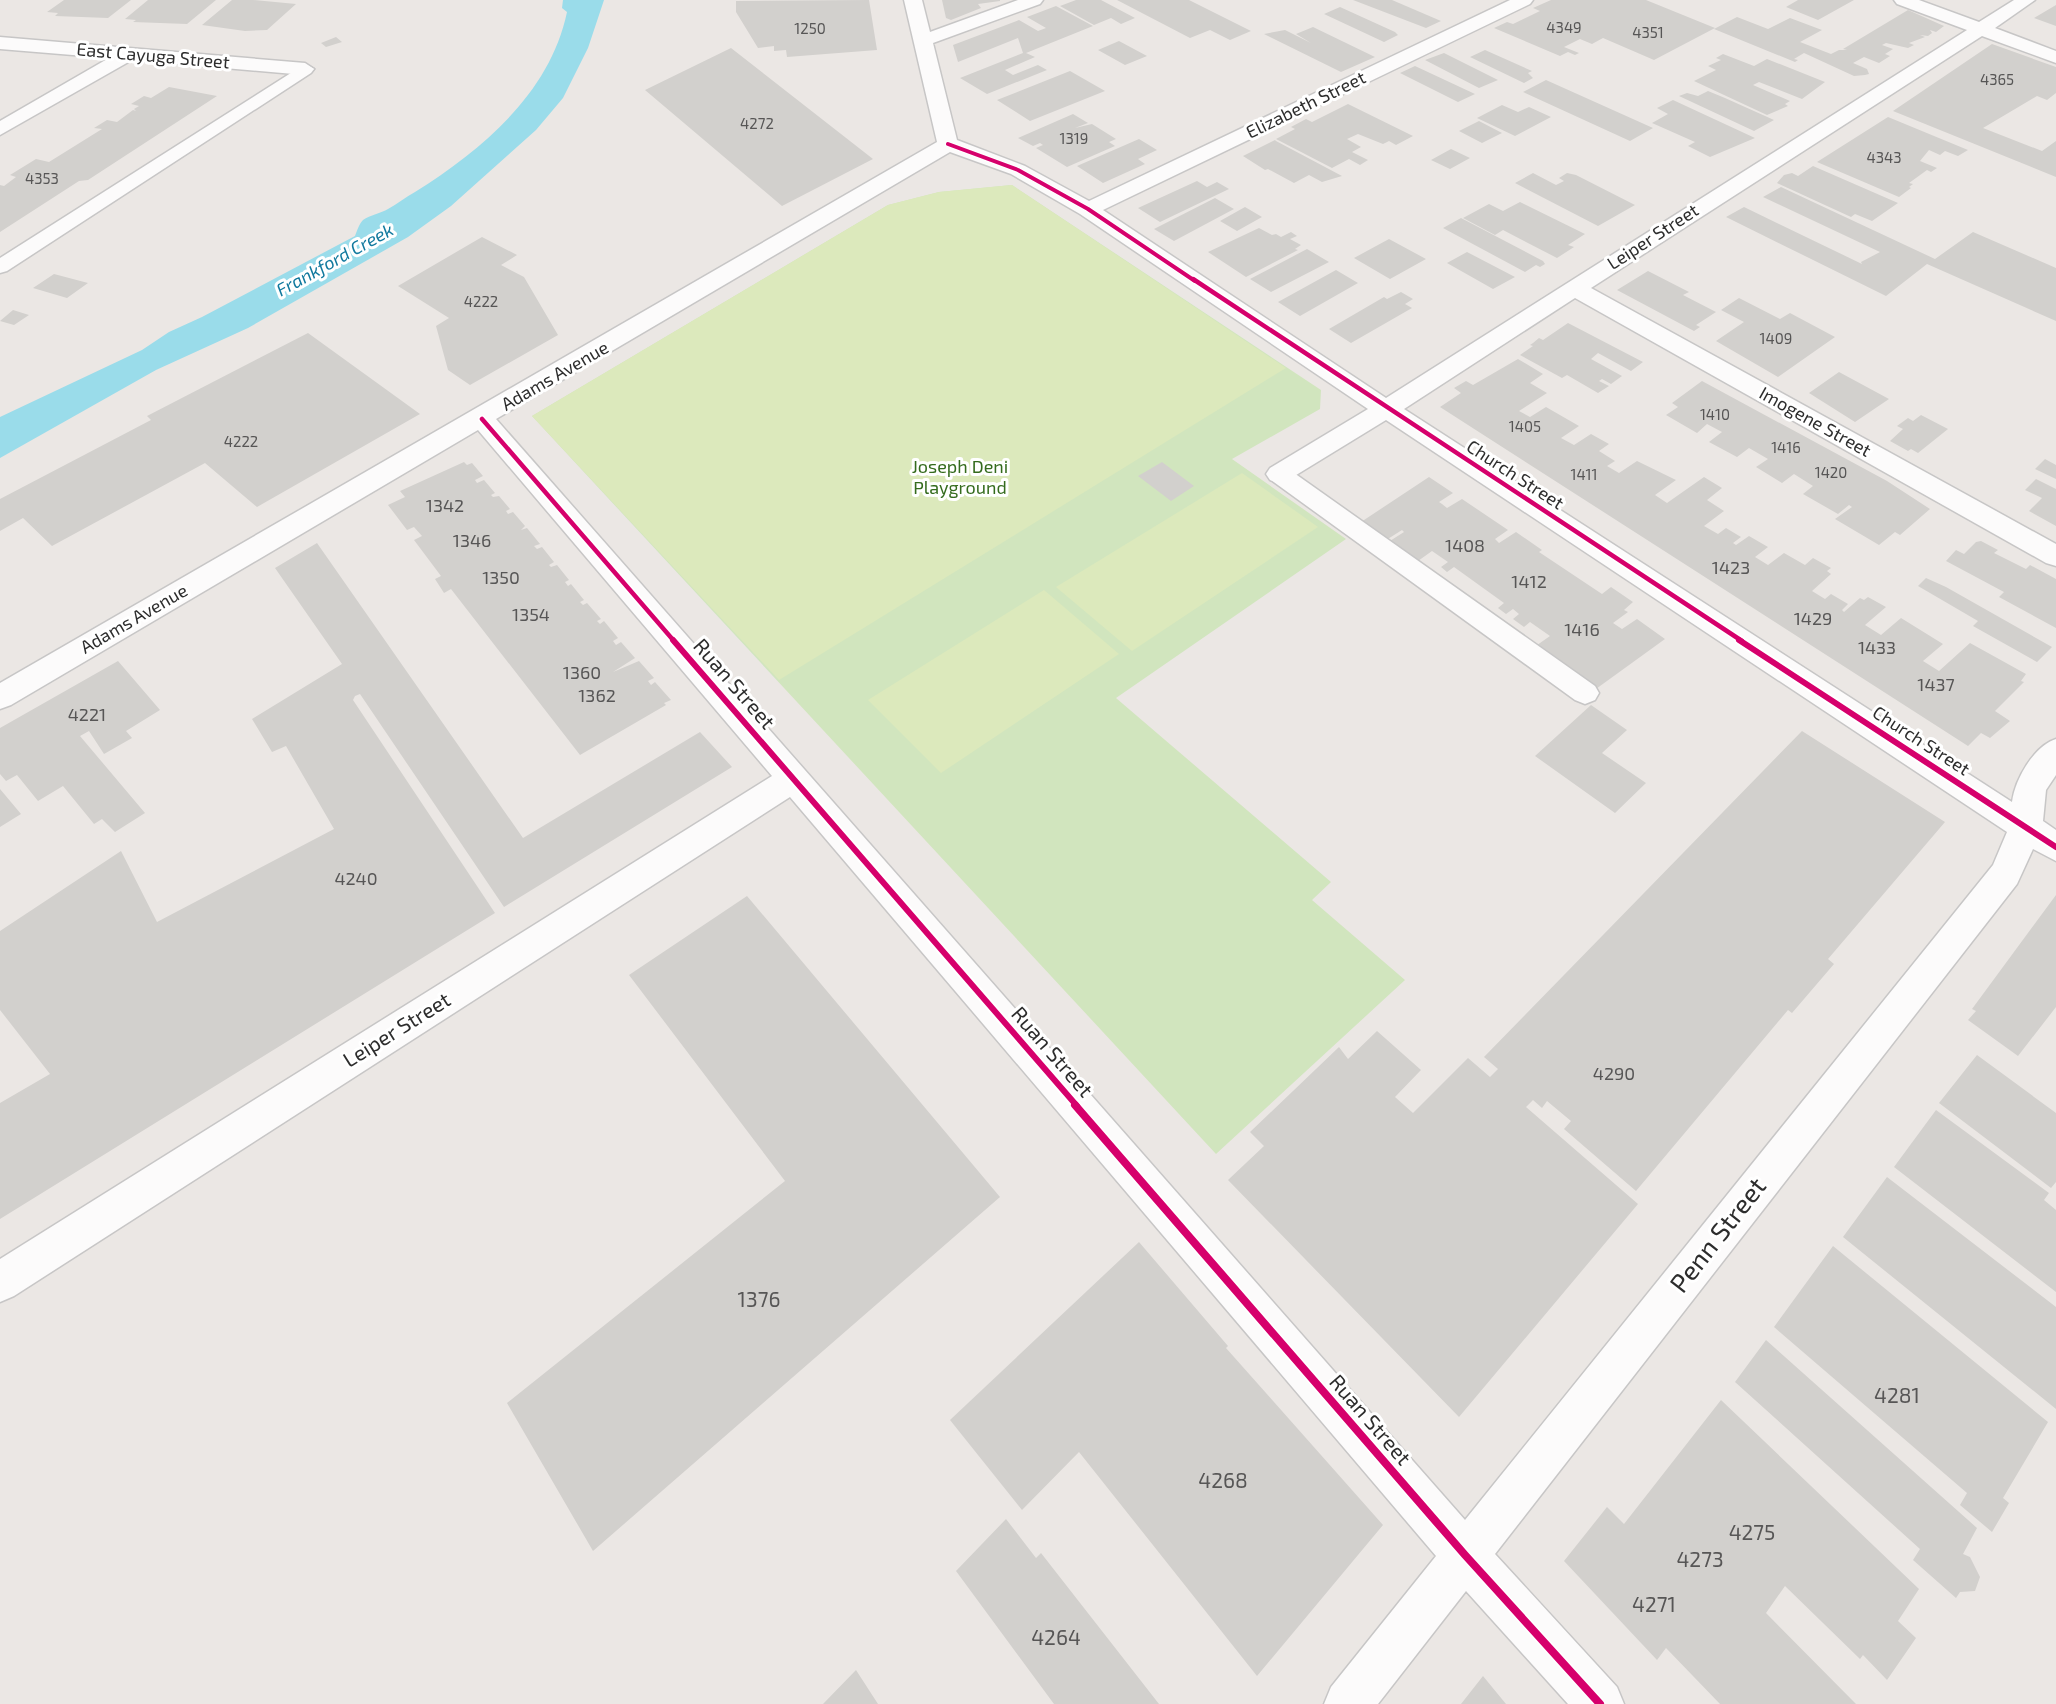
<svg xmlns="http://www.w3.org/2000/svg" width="2056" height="1704" font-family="'Exo 2',sans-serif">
  <rect width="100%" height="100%" fill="#ebe7e4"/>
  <!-- green -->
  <path fill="#d1e5be" d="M1012,185L1321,390L1320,409L1232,459L1346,539L1116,698L1331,882L1312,900L1405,980L1216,1154L532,416L888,205L939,192Z"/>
  <!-- pitch -->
  <path fill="#dce9bc" d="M1012,185L1286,368L779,680L532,416L888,205L939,192Z
    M1242,473L1318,527L1132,651L1056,587Z
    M1044,590L1119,654L941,773L868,700Z"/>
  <!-- water -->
  <path fill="#9adcea" d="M563,0H604L588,48L563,98L536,130L451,206L408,237L248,328L156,370L0,458V417L142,350L169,332L202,317L355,236C357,231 359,224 363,220C370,215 381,213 388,209C397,204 406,197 415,192C483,149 550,93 567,12L562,8Z"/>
  <!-- building -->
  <path fill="#d2d0cd" d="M64,0H131L108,18L55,16L58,13L47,12Z
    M148,0H216L187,24L133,22L136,20L125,19Z
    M232,0H253L296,4L267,30L245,31L202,25Z
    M869,0L877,50L787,57L786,50L774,51V46L758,48L736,12V1Z
    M942,0H1000V1L978,4L981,8L951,20L946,18Z
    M1076,0H1101L1135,18L1121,24L1111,18L1094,25L1060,6Z
    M1117,0H1189L1251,31L1230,40L1210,30L1190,38Z
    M1353,0H1392L1441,21L1426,28Z
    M1551,0H1646L1715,28L1654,60L1603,38L1592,44L1580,39L1564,47L1579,53L1575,55L1568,52L1560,56L1494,28L1507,22L1513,24L1540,11L1533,8Z
    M1798,0H1854L1818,20L1786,7Z
    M2056,5V26L2034,18Z
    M1056,6L1093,26L1026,53L1035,57L1005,70L1013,75L1038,65L1047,70L987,94L960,78L1023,53L1018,38L958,62L953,45L1019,20L1038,31L1046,28L1027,17Z
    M1340,7L1395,32L1398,35L1384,42L1324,14Z
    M1908,10L1944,26L1936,32L1930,30L1932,33L1928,36L1920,35L1925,37L1909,43L1914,45L1908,48L1886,43L1882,45L1893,49L1885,54L1890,56L1879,63L1864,57L1853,63L1867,69L1869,74L1865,75L1854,76L1804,53L1794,59L1798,60L1795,62L1714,29L1737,17L1768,29L1790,18L1822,30L1800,42L1831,54L1839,50H1847L1843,49Z
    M1313,27L1375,57L1341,72L1264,34L1285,30L1311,43L1296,34Z
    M336,37L342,42L326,47L321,43Z
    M1119,41L1147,56L1125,65L1098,50Z
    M1992,44L2056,67V93L2047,100L2037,96L1983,128L2042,151L2056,141V177L1893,111Z
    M731,48L873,159L782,206L645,90Z
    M1485,50L1532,71L1528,73L1533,78L1524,83L1470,57Z
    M1444,53L1498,80L1479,88L1425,60Z
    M1723,54L1754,66L1767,59L1825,82L1802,99L1759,82L1753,85L1790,101L1785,104L1788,106L1767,115L1694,81L1716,70L1708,66L1721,60L1716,58Z
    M1415,66L1475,94L1458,102L1400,73Z
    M1070,71L1105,91L1030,121L997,100Z
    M1546,80L1653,128L1630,141L1523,92Z
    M169,87L217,96L88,180L79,181L0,232V185L4,186L16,177L10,175L36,159L49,162L102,129L94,128L107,120L117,122L133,110L136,111L134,109L139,106L131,104L144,96L151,98Z
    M1708,91L1725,98L1774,120L1754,131L1679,96L1687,93L1698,96Z
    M1673,100L1755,138L1710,157L1688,146L1695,142L1652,123L1668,114L1657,108Z
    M1348,104L1413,136L1396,145L1389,141L1383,144L1358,134L1347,139L1361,147L1352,152L1368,160L1360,165L1349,159L1332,168L1276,139L1295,129L1291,127L1306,119L1312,122Z
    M1502,105L1518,112L1529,107L1551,117L1515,136L1477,118Z
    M1073,114L1088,123L1075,128L1092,124L1116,139L1109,142L1115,146L1067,167L1036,148L1043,145L1040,143L1033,146L1018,138Z
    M1888,117L1968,150L1958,156L1945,151L1940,155L1929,150L1920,161L1937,168L1931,172L1927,170L1916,178L1909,183L1913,184L1909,187L1911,188L1899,197L1817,162Z
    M1479,121L1502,133L1482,143L1459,131Z
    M1139,139L1157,150L1138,159L1145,164L1103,183L1077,166Z
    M1275,140L1276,141L1342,176L1322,182L1309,175L1294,183L1268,169L1265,170L1243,156Z
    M1451,149L1470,158L1450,169L1431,160Z
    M1813,166L1898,203L1872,221L1855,214L1851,217L1777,183L1784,175L1792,173L1798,176Z
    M1533,173L1556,185L1564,181L1559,178L1567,173L1576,175L1635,205L1598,226L1515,183Z
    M1197,181L1207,187L1217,182L1229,189L1160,222L1138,208Z
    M1781,187L1935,259L1973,232L2056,268V321L1927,264L1886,296L1726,217L1744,207L1862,264L1861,262L1880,252L1763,197Z
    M1215,198L1234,209L1174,241L1154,229Z
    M1520,202L1585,234L1568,245L1574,247L1557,258L1503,230L1495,235L1463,218L1489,204L1503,211Z
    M1245,207L1262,217L1237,231L1220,221Z
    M1461,218L1543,261L1545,264L1540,267L1536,265L1525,272L1443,228Z
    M1259,228L1272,235L1276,234L1281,237L1291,232L1297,236L1290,239L1301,245L1295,249L1298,250L1246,277L1208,252Z
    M482,237L517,255L501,265L524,277L558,335L470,385L448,370L436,326L449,318L398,286Z
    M1389,239L1426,259L1390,279L1354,258Z
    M1307,249L1329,262L1271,292L1250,279Z
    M1467,252L1515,277L1493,289L1447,263Z
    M1336,270L1358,283L1300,316L1278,302Z
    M1648,271L1689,292L1683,295L1716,312L1696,325L1700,327L1694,331L1617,290Z
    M54,274L88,283L67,298L33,288Z
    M1401,292L1413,299L1405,304L1412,308L1351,343L1329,329L1384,297L1387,299Z
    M1739,298L1780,319L1790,313L1835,337L1778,377L1716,341L1744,322L1721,310Z
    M13,310L29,315L14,325L0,321Z
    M1568,323L1643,362L1631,371L1598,353L1591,359L1622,376L1611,384L1602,379L1599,381L1609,386L1598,393L1567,375L1562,378L1520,355L1533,346L1530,345L1533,343L1539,338L1543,340Z
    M308,333L420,414L257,507L205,463L52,546L23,518L0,531V499L151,420L147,416Z
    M1518,359L1543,374L1530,383L1547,393L1519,411L1530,417L1546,407L1579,426L1561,438L1574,445L1591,434L1609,444L1599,451L1615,461L1607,466L1619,473L1637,461L1676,480L1655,495L1667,503L1704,477L1722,488L1707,500L1724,511L1704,526L1718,534L1726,528L1741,537L1733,543L1736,545L1749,536L1768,547L1755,557L1768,565L1784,553L1805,565L1813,558L1831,568L1827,571L1831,574L1812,591L1825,599L1831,594L1848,604L1842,610L1844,612L1860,598L1864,600L1868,597L1886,607L1865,625L1881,635L1901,618L1943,644L1923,661L1939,671L1970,643L2026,674L2021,681L2024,682L1995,711L2010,721L1990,738L1981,733L1968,746L1440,407L1461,393L1454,388L1466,381L1473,385Z
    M1839,372L1889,399L1855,422L1809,393Z
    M1702,381L1887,481L1930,509L1900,535L1895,532L1879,545L1835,519L1852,507L1849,505L1838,514L1803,494L1813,486L1794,474L1782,483L1756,467L1768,459L1749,448L1737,457L1709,442L1722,432L1707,424L1697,433L1666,415L1678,407L1672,403Z
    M1921,415L1948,429L1918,453L1911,449L1908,451L1890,441L1903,429L1897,426L1908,418L1913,421Z
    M2045,459L2056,465V479L2035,469Z
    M464,462L467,465L472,463L483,476L475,480L477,483L484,480L495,493L491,495L493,497L499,496L510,509L506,511L508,514L513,512L525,526L521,530L527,528L540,544L534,546L537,549L542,547L554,562L549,565L551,567L557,565L569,580L565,582L568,586L571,584L584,600L580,602L583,605L587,603L601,619L597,621L600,624L604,621L618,638L613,641L616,645L621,642L635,658L613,672L639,661L654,678L648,681L651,685L655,682L671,700L664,703L666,705L580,755L451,589L444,593L435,579L441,576L414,540L422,536L414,527L407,530L388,505L405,497L400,491Z
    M1162,462L1194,486L1171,501L1138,476Z
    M1429,477L1453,493L1439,502L1442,504L1447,508L1462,499L1508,530L1495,539L1499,543L1516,532L1542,550L1539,552L1602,594L1611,587L1633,602L1624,610L1628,612L1613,623L1622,629L1637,619L1665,639L1589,694L1530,650L1550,636L1530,622L1524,627L1513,619L1519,614L1513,609L1506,614L1498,608L1504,603L1454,567L1447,572L1441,567L1448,562L1432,551L1411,566L1382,546L1404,532L1402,530L1383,542L1358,524Z
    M2036,479L2056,489V526L2029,511L2042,498L2025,490Z
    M1981,541L1998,550L1994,553L2026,569L2030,565L2056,579V628L1999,597L2004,592L1946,561L1956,550L1964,554L1976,542Z
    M317,543L523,838L700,732L732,767L504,907L360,694L355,696L353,700L495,913L0,1219V1103L50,1074L0,1010V931L121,851L157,922L334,829L286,746L272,752L252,719L342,664L275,568Z
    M1926,578L1946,587L2052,647L2037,662L1973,626L1978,621L1918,586Z
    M118,661L160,710L126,731L132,738L104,754L89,731L80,736L145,813L115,832L102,819L94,824L63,786L38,801L17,775L6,781L0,774V728Z
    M1591,705L1627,730L1602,753L1646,783L1615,813L1535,756Z
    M1802,731L1945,822L1828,959L1834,964L1792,1013L1788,1010L1636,1191L1564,1129L1571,1121L1547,1101L1542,1108L1533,1100L1526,1107L1638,1204L1459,1417L1228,1180L1264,1146L1250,1132L1339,1047L1348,1059L1377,1031L1421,1070L1395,1097L1413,1113L1468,1058L1490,1077L1498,1069L1484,1057Z
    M0,789L21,814L0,827Z
    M2056,895V1007L2018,1056L1968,1020L1976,1011L1972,1009Z
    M747,896L1000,1197L593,1551L507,1403L785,1181L629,975Z
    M1977,1055L2056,1113V1182L2051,1188L1939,1103Z
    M1936,1110L2049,1193L2044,1200L2056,1210V1292L1894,1167Z
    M1887,1177L2056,1307V1409L1843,1237Z
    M1139,1242L1228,1346L1226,1348L1383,1525L1257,1676L1079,1452L1022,1510L950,1420Z
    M1833,1246L2048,1422L2003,1498L2009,1503L1992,1532L1960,1505L1967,1493L1774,1327Z
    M1766,1340L1977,1528L1963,1554L1970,1557L1980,1577L1975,1591L1960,1592L1956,1598L1913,1560L1920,1549L1735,1382Z
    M1721,1400L1919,1589L1898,1621L1916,1638L1887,1680L1863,1655L1860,1659L1785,1586L1766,1613L1856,1704H1720L1666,1648L1657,1660L1564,1561L1607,1507L1624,1524Z
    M1006,1519L1036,1558L1041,1553L1159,1704H1054L956,1571Z
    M856,1670L878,1704H823Z
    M1483,1676L1506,1704H1461Z"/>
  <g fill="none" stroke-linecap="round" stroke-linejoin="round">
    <defs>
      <path id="service" d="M305,64L314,69L311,73L7,271L0,273V258Z
        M1279,466L1287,468L1595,686L1599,693L1595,700L1585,704L1575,700L1271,480L1267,474L1271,468Z"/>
      <path id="minor" d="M904,0H922L930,32L1018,0H1043L1040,4L933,43L957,140L1025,166L1089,201L1510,0H1533L1530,4L1103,210L1386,398L1967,30L1897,4L1894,0H1919L1979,22L2014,0H2035L1995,28L2056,51V63L1982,36L1591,288L2056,544V566L2046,563L1575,298L1404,409L2012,802C2015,779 2034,746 2056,739V775L2046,790L2043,821L2056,830V861L2033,849L2017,884L1495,1554L1617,1687L1624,1704H1568L1466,1591L1378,1704H1324L1331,1687L1436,1556L790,797L14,1296L0,1302V1259L772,776L478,430L11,705L0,709V683L937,142ZM950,152L1011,174L1080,214L1368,409L1270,468L1266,474L1270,480L1279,483L1288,480L1386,420L2007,832L1993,865L1465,1520L496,419Z
        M0,37L305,63L314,69L305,75L132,60L0,135V121L109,58L0,49Z"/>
    </defs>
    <!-- service casing -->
    <use href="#service" stroke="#c7c6c6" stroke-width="3"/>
    <!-- minor casing -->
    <use href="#minor" stroke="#c7c6c6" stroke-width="3"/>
    <!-- service -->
    <use href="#service" fill="#fcfbfb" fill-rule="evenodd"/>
    <!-- minor -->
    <use href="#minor" fill="#fcfbfb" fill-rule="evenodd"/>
    <defs>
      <path id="cycleway-far3" d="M948,144L1018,170L1088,209L1195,281"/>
      <path id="cycleway-far2" d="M1193,279L1742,641
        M482,419L674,641"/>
      <path id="cycleway-far1" d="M673,640L1077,1106
        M1739,640L2056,847"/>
      <path id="cycleway" d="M1075,1105L1465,1555L1600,1704"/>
    </defs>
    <!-- cycleway-far3 casing -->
    <use href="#cycleway-far3" stroke="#fff" stroke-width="6"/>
    <!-- cycleway-far2 casing -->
    <use href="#cycleway-far2" stroke="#fff" stroke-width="8"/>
    <!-- cycleway-far1 casing -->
    <use href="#cycleway-far1" stroke="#fff" stroke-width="10"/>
    <!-- cycleway casing -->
    <use href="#cycleway" stroke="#fff" stroke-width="11"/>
    <!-- cycleway-far3 -->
    <use href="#cycleway-far3" stroke="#d6006c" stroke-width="4"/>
    <!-- cycleway-far2 -->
    <use href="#cycleway-far2" stroke="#d6006c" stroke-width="4.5"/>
    <!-- cycleway-far1 -->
    <use href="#cycleway-far1" stroke="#d6006c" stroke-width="6"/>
    <!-- cycleway -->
    <use href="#cycleway" stroke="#d6006c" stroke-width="8"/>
  </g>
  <g text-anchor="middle" stroke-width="6" stroke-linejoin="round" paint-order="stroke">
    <!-- far-number labels -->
    <g font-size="15" fill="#575656">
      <text x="1564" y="33">4349</text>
      <text x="810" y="34">1250</text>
      <text x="1648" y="38">4351</text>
      <text x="1997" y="85">4365</text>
      <text x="757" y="129">4272</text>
      <text x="1074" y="144">1319</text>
      <text x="1884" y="163">4343</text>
      <text x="42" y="184">4353</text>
      <text x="481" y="307">4222</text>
      <text x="1776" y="344">1409</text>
      <text x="1715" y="420">1410</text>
      <text x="1525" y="432">1405</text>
      <text x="241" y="447">4222</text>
      <text x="1786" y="453">1416</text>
      <text x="1831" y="478">1420</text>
      <text x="1584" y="480">1411</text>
    </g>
    <!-- far-street labels -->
    <g font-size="18" fill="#2d2d2d" stroke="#fff">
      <text transform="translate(153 56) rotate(5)" y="6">East Cayuga Street</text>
      <text transform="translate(1306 105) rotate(-26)" y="6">Elizabeth Street</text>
      <text transform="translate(1653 237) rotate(-33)" y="6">Leiper Street</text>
      <text transform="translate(555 376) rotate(-30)" y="6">Adams Avenue</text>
      <text transform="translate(1815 422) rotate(29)" y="6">Imogene Street</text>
      <text transform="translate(1515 475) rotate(33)" y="6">Church Street</text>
      <text transform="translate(134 619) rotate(-30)" y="6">Adams Avenue</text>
      <text transform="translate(1921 741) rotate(33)" y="6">Church Street</text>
    </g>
    <!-- far-water labels -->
    <g font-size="18" font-style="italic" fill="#11799e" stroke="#fff">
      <text transform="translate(335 260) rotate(-29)" y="6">Frankford Creek</text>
    </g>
    <!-- far-park labels -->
    <g font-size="18" fill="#346b1d" stroke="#fff">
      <text x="960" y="473">Joseph Deni<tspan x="960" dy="21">Playground</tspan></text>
    </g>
    <!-- number labels -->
    <g font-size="18" fill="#575656">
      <text x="445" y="512">1342</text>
      <text x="472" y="547">1346</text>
      <text x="1465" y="552">1408</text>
      <text x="1731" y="574">1423</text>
      <text x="501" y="584">1350</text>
      <text x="1529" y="588">1412</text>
      <text x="531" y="621">1354</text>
      <text x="1813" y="625">1429</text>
      <text x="1582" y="636">1416</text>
      <text x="1877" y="654">1433</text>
      <text x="582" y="679">1360</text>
      <text x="1936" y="691">1437</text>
      <text x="597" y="702">1362</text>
      <text x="87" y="721">4221</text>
      <text x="356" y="885">4240</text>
      <text x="1614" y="1080">4290</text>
    </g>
    <!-- street labels -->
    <g font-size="21" fill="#2d2d2d" stroke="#fff">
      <text transform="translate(734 684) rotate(49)" y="7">Ruan Street</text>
      <text transform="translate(397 1030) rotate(-32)" y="7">Leiper Street</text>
      <text transform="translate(1052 1052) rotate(49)" y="7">Ruan Street</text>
      <text transform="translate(1370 1420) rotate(49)" y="7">Ruan Street</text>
    </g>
    <!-- near-number labels -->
    <g font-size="21" fill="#575656">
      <text x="759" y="1307">1376</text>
      <text x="1897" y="1403">4281</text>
      <text x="1223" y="1488">4268</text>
      <text x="1752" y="1540">4275</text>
      <text x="1700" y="1567">4273</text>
      <text x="1654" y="1612">4271</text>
      <text x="1056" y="1645">4264</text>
    </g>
    <!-- near-street labels -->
    <g font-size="26" fill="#2d2d2d" stroke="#fff">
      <text transform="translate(1718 1235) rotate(-52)" y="9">Penn Street</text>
    </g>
  </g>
</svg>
